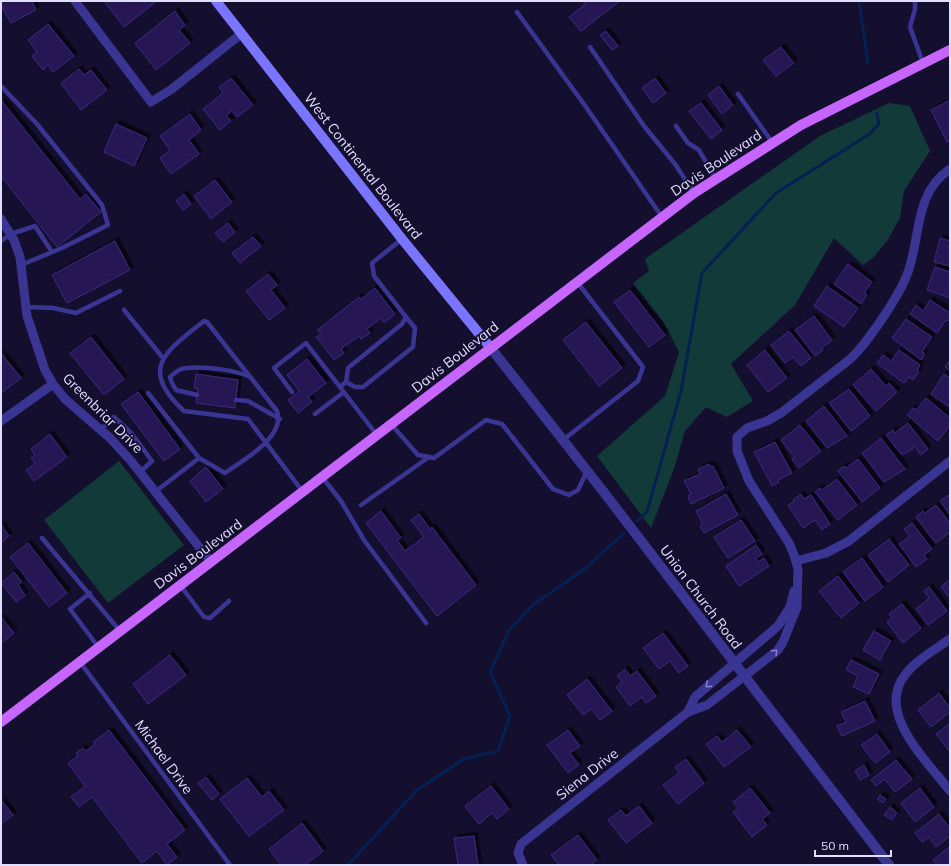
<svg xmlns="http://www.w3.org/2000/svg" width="951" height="866" font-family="Mulish,sans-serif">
  <defs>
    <filter id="shadow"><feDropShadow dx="3.5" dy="-3.5" stdDeviation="0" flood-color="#0009"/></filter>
  </defs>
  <rect width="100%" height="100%" fill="#150f2f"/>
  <!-- green -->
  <path fill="#113a39" d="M889,103L910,106L930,151L904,191L900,218L887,241L874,257L863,265L834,238L795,305L731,364L753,401L727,417L706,407L685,431L674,469L651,528L597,456L665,396L679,352L663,321L633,283L649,271L645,259L820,136Z
    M119,461L184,545L108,603L44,520Z"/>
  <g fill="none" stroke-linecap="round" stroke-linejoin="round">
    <!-- stream -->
    <path stroke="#052153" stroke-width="3" d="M859,1L868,63
      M637,521L647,512L681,391L702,273L776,193L868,135L879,124L877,113
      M348,865L417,790L464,759L498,751L510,716L490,672L509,630L533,605L582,571L624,533"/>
  </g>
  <!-- building -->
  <path fill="#251953" stroke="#3b2981" filter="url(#shadow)" d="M1,1H32L36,10L11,23L2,7H1Z
    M104,1H157L124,27Z
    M583,1H620L581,31L569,17L585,4Z
    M175,11L185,25L179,30L190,43L156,70L135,43Z
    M48,24L74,56L53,72L48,65L43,70L32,56L37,52L28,40Z
    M606,31L618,46L612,50L600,35Z
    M781,47L794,63L776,76L763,60Z
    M79,69L84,75L91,70L107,90L81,110L61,83Z
    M231,78L253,105L237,117L232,111L226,115L231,121L220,130L203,109L223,93L219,87Z
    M655,78L666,93L653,103L642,88Z
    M719,86L733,105L722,114L708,95Z
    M1,100L80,199L86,194L101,212L57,247L1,176Z
    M950,100V140L947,142L931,110Z
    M701,103L722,130L711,139L689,111Z
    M190,114L201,130L189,140L199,154L171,174L160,158L170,150L160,136Z
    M116,124L147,138L134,166L104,152Z
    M215,180L232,202L211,219L194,196Z
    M184,194L191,204L183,210L176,201Z
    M228,223L235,232L223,242L215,233Z
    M253,237L261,246L240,263L232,253Z
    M940,238L950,241V266L934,262Z
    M115,241L130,270L67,303L52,275Z
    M848,264L872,282L864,293L867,295L861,304L834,284Z
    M935,267L950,272V298L927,290Z
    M268,274L277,285L271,290L285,308L269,320L246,291Z
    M827,286L858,308L844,327L814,306Z
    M375,288L395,314L384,323L381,318L367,329L370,333L361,339L359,336L341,349L344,353L334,360L316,337L321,334L317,330L359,297L361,299Z
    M630,290L665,335L649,347L614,302Z
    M930,300L950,313V322L946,320L937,333L910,314L916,305L923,311Z
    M814,316L832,340L822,348L823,350L815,356L795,330Z
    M906,319L932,337L922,352L925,354L921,360L892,338Z
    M586,322L622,368L599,386L563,340Z
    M789,331L811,358L801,366L793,357L785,363L771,345Z
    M91,337L124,379L104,395L70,353Z
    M765,350L787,378L768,392L747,365Z
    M899,350L920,365L917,370L919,372L913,380L909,377L904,383L877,363L883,355L891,361Z
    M1,353L21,378L1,393Z
    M307,359L326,383L308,397L312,402L298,413L288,400L299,391L287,375Z
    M950,360V370L945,367Z
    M871,369L886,386L889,383L897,392L876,411L853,385Z
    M196,374L238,380L235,408L196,403L198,389L194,388Z
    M944,374L950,378V407L931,394Z
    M849,389L870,416L851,431L829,403Z
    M138,392L180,449L164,461L121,404Z
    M926,398L950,418V426L938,441L907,415L913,408L916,410Z
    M824,406L847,436L827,448L806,421Z
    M908,423L928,449L921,455L914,446L912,447L913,449L902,455L886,435L893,430L895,433Z
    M800,425L821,451L799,468L792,459L794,457L781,440Z
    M50,434L67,457L34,481L26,470L35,463L31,458L35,455L31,449Z
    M881,438L905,469L884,482L862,453Z
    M775,442L792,473L778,480L779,482L772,486L754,452Z
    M858,459L880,488L862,502L838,471L844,466L846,468Z
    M709,464L711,467L713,466L724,488L691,504L688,496L691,494L684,481L700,474L698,469Z
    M206,467L223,489L206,502L190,481Z
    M837,479L857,505L838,520L815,492L820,488L822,490Z
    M726,494L738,515L704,533L700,526L703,524L696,511Z
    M801,494L804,499L811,495L830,524L822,530L815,520L803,528L788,505L794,502L793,500Z
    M950,494V515L940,501Z
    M936,505L950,523V532L936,543L916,517L923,511L925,513Z
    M381,511L401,538L397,540L405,551L424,537L411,520L419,514L430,529L432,527L476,585L437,616L366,523Z
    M741,520L755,541L728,558L714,537Z
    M912,523L932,549L924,555L927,559L916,567L899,544L910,536L904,529Z
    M1,525L9,536L1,543Z
    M889,539L909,565L888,582L868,555Z
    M28,543L67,593L49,607L10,557Z
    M756,545L762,554L756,558L758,562L764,558L769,566L739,586L726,566Z
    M862,558L883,587L865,601L843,572Z
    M14,572L22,582L18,585L25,595L16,602L1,583Z
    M838,576L859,603L841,618L819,591Z
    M950,579V598L941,587Z
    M929,587L947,611L928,625L916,609L929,598L924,591Z
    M902,604L921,628L903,643L887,622L892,618L889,614Z
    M1,617L14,633L1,643Z
    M874,631L891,641L880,660L863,650Z
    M663,633L688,666L679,673L670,661L659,669L643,648Z
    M170,655L186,675L148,704L133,684Z
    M851,660L879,674L869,694L853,687L858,676L846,670Z
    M625,669L630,676L637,671L656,696L646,703L642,697L630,706L616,687L622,682L617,676Z
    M587,679L612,711L600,720L591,709L583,715L567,695Z
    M939,693L950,708V712L931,727L918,710Z
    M865,701L875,721L842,736L837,726L846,722L841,712Z
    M950,723V752L936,734Z
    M109,730L185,830L167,844L177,857L167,865L157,851L142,863L92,797L79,807L71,797L85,786L68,763L78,756L76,753L83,748L86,751L95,744L93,742Z
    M568,730L580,746L570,753L579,765L568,773L547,745Z
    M737,730L751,747L724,767L706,744L717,736L722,742Z
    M877,734L890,752L875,763L861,745Z
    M686,759L704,783L678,804L663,785L679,773L675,767Z
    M896,760L912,779L895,792L885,779L876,786L871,780Z
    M864,765L869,775L860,780L855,771Z
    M206,777L219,794L212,800L198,783Z
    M247,778L262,797L269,791L284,810L249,836L220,799Z
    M491,786L509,809L497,819L492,813L479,824L465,806Z
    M750,788L770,813L762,819L767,825L752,837L733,812L738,808L733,802Z
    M920,788L934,807L915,822L901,803Z
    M880,795L886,799L883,803L877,799Z
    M1,800L13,815L1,824Z
    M639,806L652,823L626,843L608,820L621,810L626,816Z
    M890,807L897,813L892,820L884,815Z
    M939,814L950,828V836L936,847L929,837L922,842L915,833Z
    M302,823L323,851L305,865H281L269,849Z
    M578,835L597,860L590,865H559L551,855Z
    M474,836L478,865H458L454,838Z
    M950,846V865H937L933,860Z"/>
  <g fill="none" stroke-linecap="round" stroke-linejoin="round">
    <!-- service -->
    <path stroke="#3a3593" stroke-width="4.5" d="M915,1V9L910,27L923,63
      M517,12L586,107L662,217
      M590,47L644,126L675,164L694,193
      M1,86L37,124L102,205L108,225L62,248L21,265
      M738,94L772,142
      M676,126L688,143L699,150L715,178
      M1,241L11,234L35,226L52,252
      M26,307L53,308L76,313L120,291
      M124,310L163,358
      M346,382L355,387H363L413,347L415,328L406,317
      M340,387L346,382L348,368L402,324L406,317L374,276L372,263L402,239
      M292,392L274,368L306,343L377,435
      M148,393L199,458
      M197,395L176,390L172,383L170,377C175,372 180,368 187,368C203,366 236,370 250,377
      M236,400L248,401L280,419
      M315,414L344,392
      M391,424L418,455L434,458L486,420L502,424L553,489L569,495L578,490L587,471
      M101,431L109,420L114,417L132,434L152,461L140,472
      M563,440L638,381L643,367L577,282
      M322,477L341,501L364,540L426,623
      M155,492L199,458L225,473C243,460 286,437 277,411L207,322L204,321C167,351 137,368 184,411L248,419L303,492
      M361,505L429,457
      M42,538L120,631
      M180,585L204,617L210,618L229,601
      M90,593L70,609L99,648
      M80,662L230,865"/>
    <!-- minor -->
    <path stroke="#3a3593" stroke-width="9" d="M75,1L151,102L172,89L241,34
      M1,219L14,240L20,257L27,316L45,370L53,384L65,399L110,438L131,461L211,562
      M1,421L53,384
      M796,561L826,553L849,541L950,461
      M950,639C935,650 916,660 905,675C875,713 928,762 950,791
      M688,712L695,697L778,626L790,607L794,591
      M523,865L518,853L521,844L688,712L707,705L778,650L783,642L797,607L798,569L794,555L789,543L749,481L737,451V437L747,428L767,421L781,413L849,360C867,344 900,295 908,272C921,236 914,193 950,169"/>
    <!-- tertiary -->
    <path stroke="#3a3593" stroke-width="10" d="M490,347L606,495L889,865"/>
    <!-- secondary -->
    <path stroke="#7975ff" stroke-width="10" d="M216,1L402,239L490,347"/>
    <!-- primary -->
    <path stroke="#c765ff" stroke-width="10" d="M1,722L694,193L801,125L950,50"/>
  </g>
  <!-- one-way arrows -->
  <defs><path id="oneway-chevron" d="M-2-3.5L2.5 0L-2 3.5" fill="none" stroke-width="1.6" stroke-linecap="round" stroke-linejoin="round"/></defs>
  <g stroke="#8681c4">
    <use href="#oneway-chevron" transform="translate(775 652) rotate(-45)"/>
    <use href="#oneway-chevron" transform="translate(708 685) rotate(139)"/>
  </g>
  <g text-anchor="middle" stroke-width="3.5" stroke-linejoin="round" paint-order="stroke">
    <!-- street labels -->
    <g font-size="14" fill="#e2deff" stroke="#150f2f">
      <text transform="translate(716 163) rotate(-34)" y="5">Davis Boulevard</text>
      <text transform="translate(363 166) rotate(52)" y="5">West Continental Boulevard</text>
      <text transform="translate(455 357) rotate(-38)" y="5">Davis Boulevard</text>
      <text transform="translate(103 413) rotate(45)" y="5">Greenbriar Drive</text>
      <text transform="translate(198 554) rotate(-37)" y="5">Davis Boulevard</text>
      <text transform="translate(701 597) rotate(53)" y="5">Union Church Road</text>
      <text transform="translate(164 757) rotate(54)" y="5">Michael Drive</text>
      <text transform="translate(587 774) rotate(-38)" y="5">Siena Drive</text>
    </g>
  </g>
  <!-- border -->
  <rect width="951" height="866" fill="none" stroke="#e2deff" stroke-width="4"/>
  <!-- scale -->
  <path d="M815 850v6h76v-6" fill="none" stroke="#e2deff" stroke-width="2"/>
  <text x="821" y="850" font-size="12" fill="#e2deff" stroke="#150f2f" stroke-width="3" paint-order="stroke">50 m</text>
</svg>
